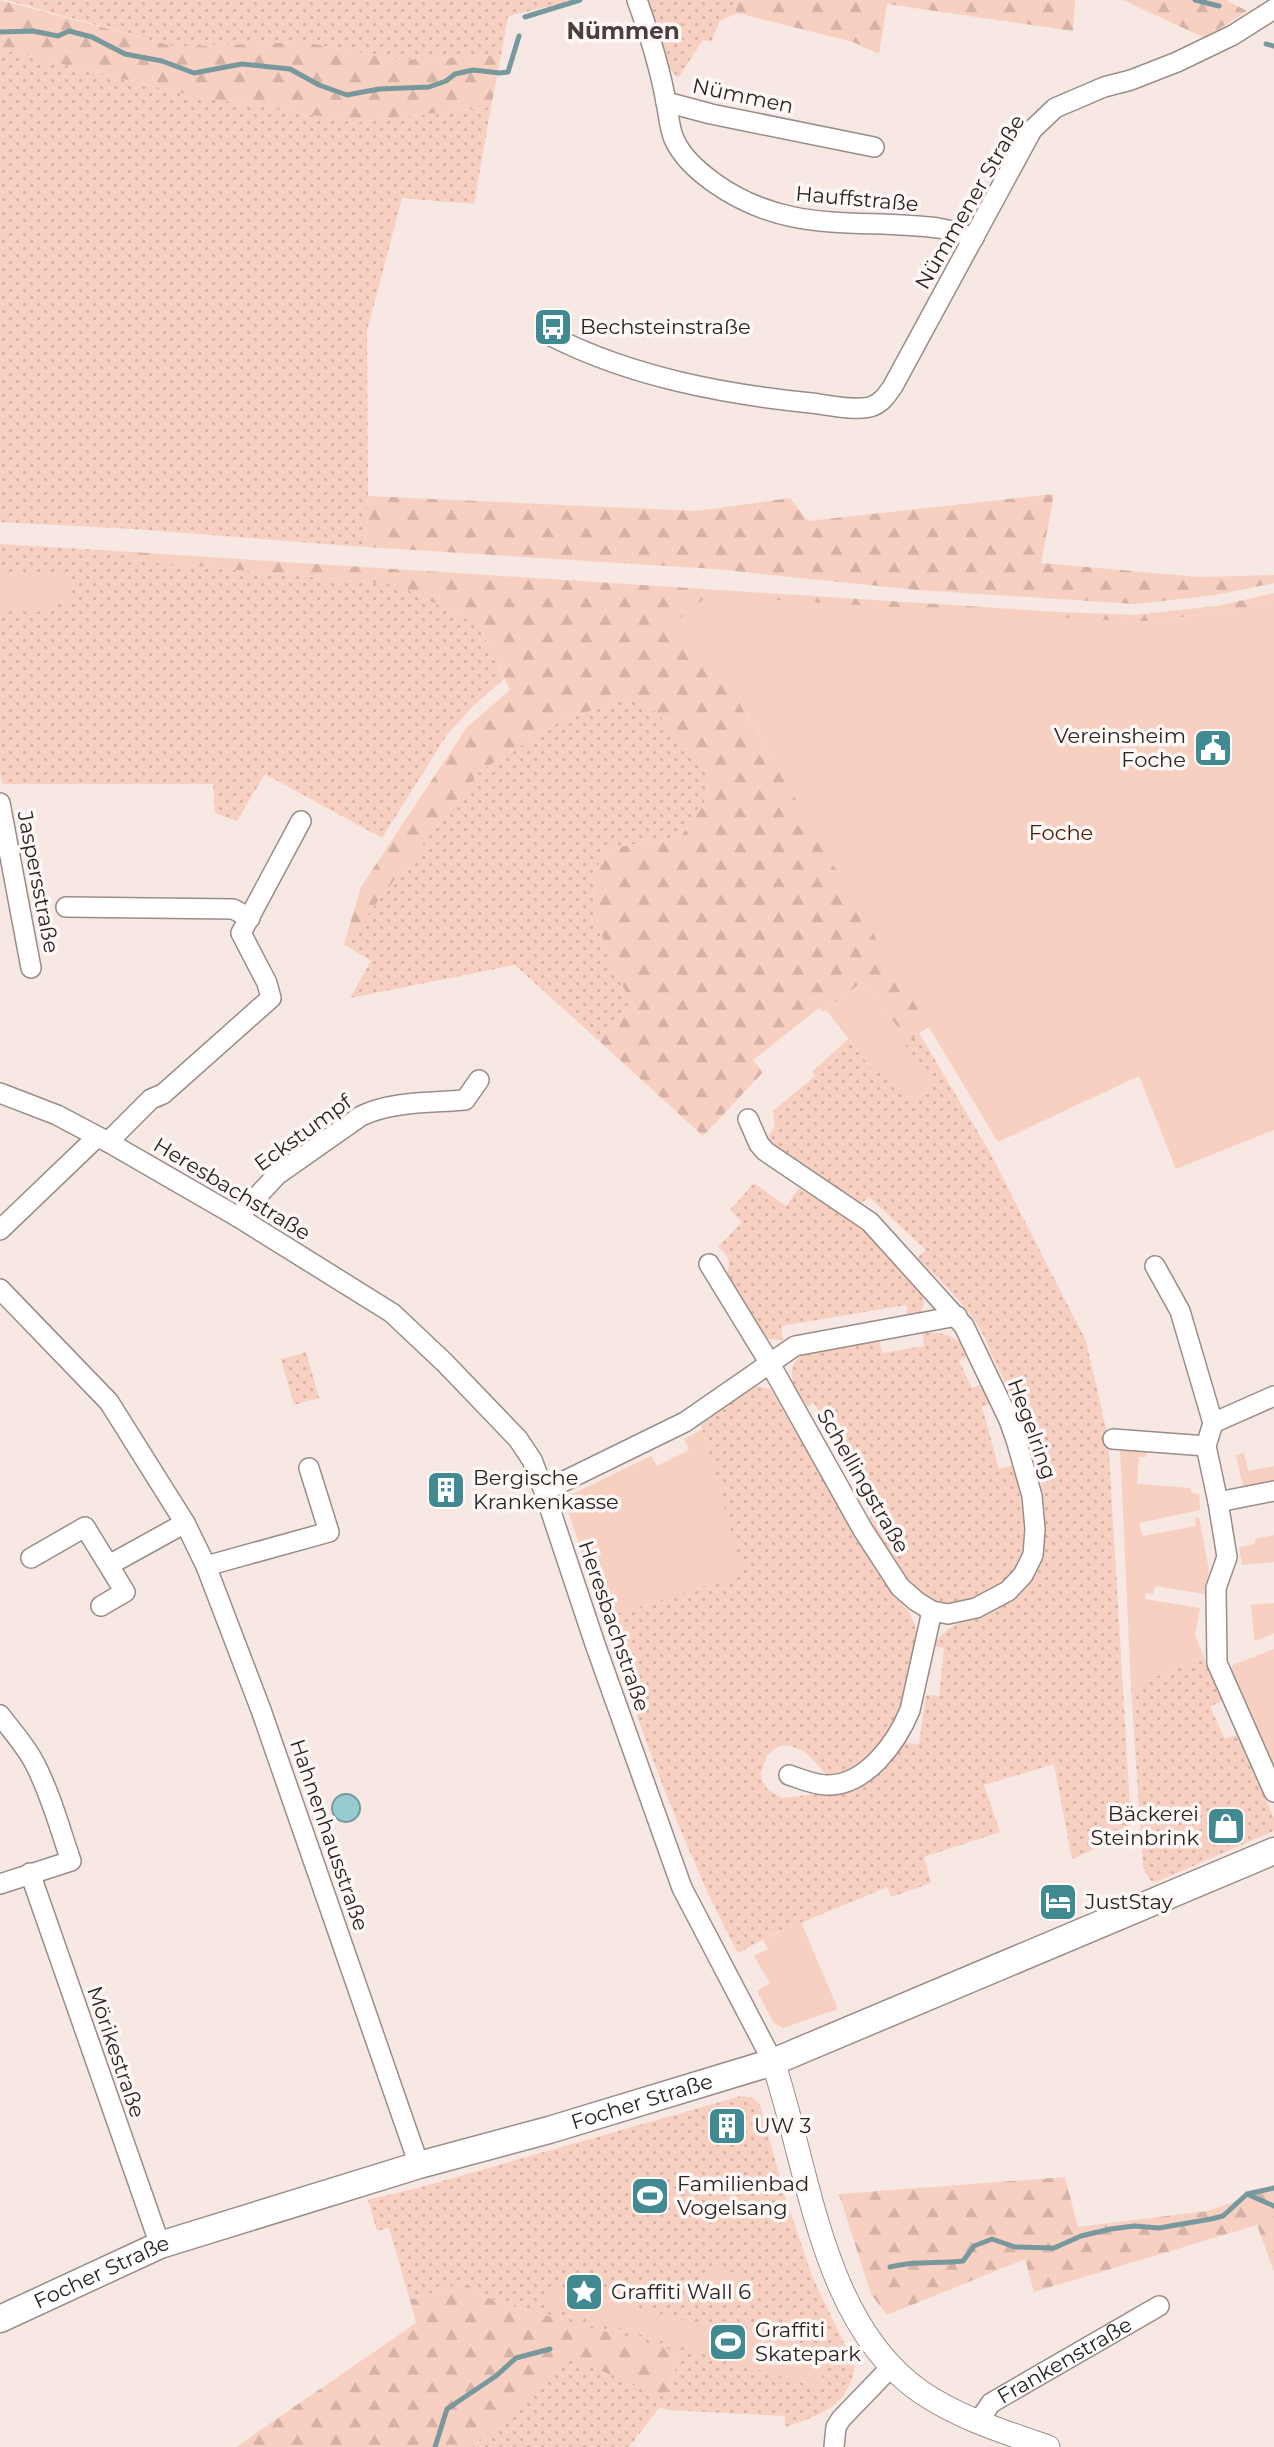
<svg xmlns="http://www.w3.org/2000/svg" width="1274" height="2447" font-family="Montserrat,sans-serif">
  <defs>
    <pattern id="grass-dots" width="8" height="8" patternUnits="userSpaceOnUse" patternTransform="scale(1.75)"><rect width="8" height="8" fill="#f8d0c2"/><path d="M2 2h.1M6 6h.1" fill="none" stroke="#d5b2a6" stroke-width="1.8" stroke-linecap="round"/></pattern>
    <pattern id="forest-firs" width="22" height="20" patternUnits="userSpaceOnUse" patternTransform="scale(1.75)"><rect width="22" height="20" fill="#f8d0c2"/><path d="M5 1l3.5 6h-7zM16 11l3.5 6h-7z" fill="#d5b2a6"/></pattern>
  </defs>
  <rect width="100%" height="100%" fill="#f7e8e3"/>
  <!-- grass -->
  <path fill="url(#grass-dots)" d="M6,0H577L508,16L501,55L401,60L303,42L176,47Z
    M644,0H732L737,13L720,21L711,42L703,40L678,78L664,62Z
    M0,49L189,95L356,122L491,107L474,204L402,198L367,331L368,496L365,547L133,529L0,522Z
    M0,544L132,552V560L398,585L479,625L504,679L473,706L446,736L382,838L265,774L237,821L215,813L213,784H3L0,774Z
    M628,698L657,712L711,776L703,806L681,836L608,849L593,874L594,913L615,973L635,1007L598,1040L515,965L350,998L371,961L344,944L480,771L563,720Z
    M919,1033L989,1151L1086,1341L1108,1437L1131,1825L1090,1841L1093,1850L1072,1859L1054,1764L984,1785L1000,1832L924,1857L931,1883L891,1897L887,1887L774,1934L738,1953C681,1846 642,1732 603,1618L742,1574L701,1425L752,1385L770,1389L856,1534L892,1592L909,1612L915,1625L917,1643L901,1708L883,1741L861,1764L845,1773L827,1775L804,1751L788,1745L779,1746L767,1755L761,1773L762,1781L768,1790L782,1798L825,1793L902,1743L919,1744L926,1695L939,1696L944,1648L932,1646C954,1612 1001,1618 1025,1587C1072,1526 1026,1424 996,1364C989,1349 983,1330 972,1317C956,1296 937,1276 917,1258L926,1250L869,1197L859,1205L771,1146L767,1139L775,1126L773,1111L815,1076L812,1072L848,1039L872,1069Z
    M754,1183L786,1206L799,1188L873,1234L923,1293L924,1305L919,1315L908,1316L906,1305L781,1326L783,1340L769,1339L763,1335L725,1278C732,1266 730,1255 718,1247L742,1222L730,1210Z
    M922,1332C946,1333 956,1334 970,1355L959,1361L972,1388L984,1383L994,1402L982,1407L999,1469L1014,1465C1020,1502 1034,1542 1011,1576C1007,1582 1000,1591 992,1594C986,1597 978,1598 971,1600C955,1605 933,1603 919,1593C897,1578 879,1542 864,1520L876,1513L814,1403L803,1409C795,1390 781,1365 806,1353L879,1340L882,1353L924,1346Z
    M306,1352L319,1398L294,1405L281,1359Z
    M1204,1657L1223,1700L1210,1707L1225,1739L1239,1734L1274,1819V1831L1156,1882L1150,1880L1143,1868L1131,1687Z
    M741,2096L752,2097L760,2105L785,2196L812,2276L855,2366C848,2407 820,2415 785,2427V2416L668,2410L660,2407L629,2447H472L570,2357L666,2397L681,2353L511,2306L486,2297L464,2282L410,2300L389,2228L377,2231L368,2200L425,2186Z"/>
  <!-- forest -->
  <path fill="url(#forest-firs)" d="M0,0L176,47L303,42L401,60L501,55L491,107L356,122L189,95L0,49Z
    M732,0H1075L1073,31L887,4L879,54L853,42L737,13Z
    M1123,0H1226L1247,11L1205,38Z
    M1054,494L1041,563L1200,577L1274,575V583L1215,595L1135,604L917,590L715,569L365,547L368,496L697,511L790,498L808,521Z
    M132,552L1059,612L1134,615L1217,606L1274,593V602L1219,613L1136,622L1059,619L739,691L740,704L929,1026L909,1041L862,982L823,1012L819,1008L753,1060L763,1072L703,1136L598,1040L635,1007L615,973L594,913L593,874L608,849L681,836L703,806L711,777L657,712L628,698L563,720L480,771L344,944L361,887L467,727L510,690L479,625L398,585L131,560Z
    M1065,2177L1078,2227L1208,2211L1274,2187V2272L1257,2225L1034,2292L1025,2259L887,2315L871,2294L839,2194Z
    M464,2282L486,2297L511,2306L681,2352L666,2397L570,2358L472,2447H236L416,2323L410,2300Z"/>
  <!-- garden -->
  <path fill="#f8d0c2" d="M0,573L69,574V604H51L50,612L0,611Z
    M707,596L1136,622L1219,613L1274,602V1130L1176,1169L1139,1076L998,1142L883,951L740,703L739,691H730L674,624Z
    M862,982L909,1041L905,1045L935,1081L909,1101L878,1066L872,1069L826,1010Z
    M702,1429L743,1574L603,1618L568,1510L566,1504L570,1495L651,1456L657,1466L689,1450L684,1439Z
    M1120,1447L1147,1448L1146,1457H1139L1137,1484L1191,1488V1493L1199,1494L1200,1510L1139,1523L1143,1536L1196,1526L1195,1518L1199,1517L1209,1570L1205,1594L1155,1586L1153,1594L1146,1593L1145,1599L1200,1608L1195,1635L1204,1657L1131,1687Z
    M1244,1453L1248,1471L1274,1466V1487L1244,1492L1236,1455Z
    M1274,1535V1562L1242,1565L1239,1547L1255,1544V1539Z
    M1274,1603V1633L1256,1641L1254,1639L1251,1605Z
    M1274,1649V1772L1229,1673L1233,1665Z
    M801,1922L838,2009L783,2028L774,2023L757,1991L770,1983L754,1956L768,1949L763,1940Z
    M714,2264L754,2282L744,2303L704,2286Z
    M551,2285L593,2298L595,2295L710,2328L724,2321L830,2352L819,2388L545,2306Z"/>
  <!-- water -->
  <path fill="#98cbd1" stroke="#77999d" stroke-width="2" d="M332 1808a14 14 0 1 1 28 0a14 14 0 1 1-28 0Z"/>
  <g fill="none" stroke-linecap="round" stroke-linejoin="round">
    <!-- stream -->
    <path stroke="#77999d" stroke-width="5" d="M1195,0L1219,6
      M525,17L580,0
      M0,32L33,31L58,36L69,31L92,37L125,54L162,61L194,73L242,64L290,69L319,85L347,95L379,89L429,87L446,81L455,74L473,70L500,73L508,72L519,36
      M1266,44L1274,46
      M1249,2195L1274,2206
      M890,2267C915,2260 938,2264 963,2261L974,2246L992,2239L1015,2247L1054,2248L1081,2236L1111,2229L1134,2226L1159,2228L1211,2219L1223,2216L1247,2194L1274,2188
      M435,2447L447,2409L496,2376L516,2358L550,2349"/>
    <defs>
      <g id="minor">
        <path d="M637,0C649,33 660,68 666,102C669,115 669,127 674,139C682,157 697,170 713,182C787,235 854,218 938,228C950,230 963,234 974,238"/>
        <path d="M666,102L711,114L874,147"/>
        <path d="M553,337C633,377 723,394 811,403C829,405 852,411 870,407C881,404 887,395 893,386L1032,130L1055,108L1104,87L1131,80L1177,62L1233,35L1274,9"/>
        <path d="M0,803L31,968"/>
        <path d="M66,907L233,909L250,918"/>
        <path d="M0,1093L57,1115L108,1142L238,1217L392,1313L445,1363L518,1439L532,1460L544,1491L595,1644L682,1888L773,2062"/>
        <path d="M108,1142L151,1099L163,1094L271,998L267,983L241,933L301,821"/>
        <path d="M238,1217L277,1175L361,1116C392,1101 431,1103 465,1100L479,1080"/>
        <path d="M0,1230L97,1137"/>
        <path d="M709,1264L769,1362L863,1530L900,1587L916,1601L932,1611L948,1614L976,1608L1008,1591L1023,1575L1033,1555L1035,1529L1032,1496L1017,1443L1009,1420L964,1326L870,1222L765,1151L759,1144L748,1119"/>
        <path d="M1155,1266L1180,1311L1213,1423L1206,1446L1218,1502"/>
        <path d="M0,1289L109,1402L185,1523L206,1566L261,1710L419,2165"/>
        <path d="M1213,1423L1274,1396"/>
        <path d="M1113,1439L1206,1446"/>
        <path d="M544,1491L685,1422L795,1346L957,1316"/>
        <path d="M1274,1491L1218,1502L1227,1557L1216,1588L1217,1663L1274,1792"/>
        <path d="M31,1558L85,1527L125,1592L101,1606"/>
        <path d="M109,1565L185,1523"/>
        <path d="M206,1566L329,1532L309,1468"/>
        <path d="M0,1715C12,1731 26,1746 35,1764C51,1795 60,1829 71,1861L0,1884"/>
        <path d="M789,1775C801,1779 814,1785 827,1785C866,1786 897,1742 910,1710L932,1611"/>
        <path d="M30,1873L160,2245"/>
        <path id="s1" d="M978,2422L991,2403L1159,2306"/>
        <path d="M834,2447L836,2427L841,2419L891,2367"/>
      </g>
      <path id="tertiary" d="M773,2062C809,2168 821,2323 921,2392C959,2418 1004,2432 1048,2447"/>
      <g id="secondary">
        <path id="s2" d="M0,2319L160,2245L419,2165L549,2130L773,2062L1274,1851"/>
      </g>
    </defs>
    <!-- minor casing -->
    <use href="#minor" stroke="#9a8d88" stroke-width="22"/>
    <!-- tertiary casing -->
    <use href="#tertiary" stroke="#9a8d88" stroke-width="25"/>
    <!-- secondary casing -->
    <use href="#secondary" stroke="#9a8d88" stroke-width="29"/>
    <!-- minor -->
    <use href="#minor" stroke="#fff" stroke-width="19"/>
    <!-- tertiary -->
    <use href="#tertiary" stroke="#fff" stroke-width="23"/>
    <!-- secondary -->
    <use href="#secondary" stroke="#fff" stroke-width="26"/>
  </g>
  <!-- icons -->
  <defs>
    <symbol id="bus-square" viewBox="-11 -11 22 22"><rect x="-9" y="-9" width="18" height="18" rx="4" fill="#428a91" stroke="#fef8f6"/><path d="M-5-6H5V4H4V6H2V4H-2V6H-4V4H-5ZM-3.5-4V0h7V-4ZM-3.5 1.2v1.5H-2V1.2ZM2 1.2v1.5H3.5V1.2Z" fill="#fff"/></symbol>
    <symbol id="civic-square" viewBox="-11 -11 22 22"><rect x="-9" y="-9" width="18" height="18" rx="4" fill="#428a91" stroke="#fef8f6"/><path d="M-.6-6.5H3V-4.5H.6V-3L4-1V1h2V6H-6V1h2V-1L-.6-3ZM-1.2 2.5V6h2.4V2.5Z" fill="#fff"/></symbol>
    <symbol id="building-square" viewBox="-11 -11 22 22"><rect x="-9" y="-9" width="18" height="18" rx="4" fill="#428a91" stroke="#fef8f6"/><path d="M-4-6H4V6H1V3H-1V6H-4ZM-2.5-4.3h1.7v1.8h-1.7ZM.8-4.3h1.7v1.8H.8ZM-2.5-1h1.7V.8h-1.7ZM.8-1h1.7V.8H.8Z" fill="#fff"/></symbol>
    <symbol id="shop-square" viewBox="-11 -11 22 22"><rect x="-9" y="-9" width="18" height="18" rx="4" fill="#428a91" stroke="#fef8f6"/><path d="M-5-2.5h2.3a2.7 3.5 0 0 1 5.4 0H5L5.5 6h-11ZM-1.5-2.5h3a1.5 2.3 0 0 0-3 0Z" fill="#fff"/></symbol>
    <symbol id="hotel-square" viewBox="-11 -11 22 22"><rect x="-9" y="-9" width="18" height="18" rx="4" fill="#428a91" stroke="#fef8f6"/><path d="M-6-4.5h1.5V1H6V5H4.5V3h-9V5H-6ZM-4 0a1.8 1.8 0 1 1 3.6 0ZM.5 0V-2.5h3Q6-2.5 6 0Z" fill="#fff"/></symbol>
    <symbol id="stadium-square" viewBox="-11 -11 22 22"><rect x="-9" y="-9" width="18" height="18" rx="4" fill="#428a91" stroke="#fef8f6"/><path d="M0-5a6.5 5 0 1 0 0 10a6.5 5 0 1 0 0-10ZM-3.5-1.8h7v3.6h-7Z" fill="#fff"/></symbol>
    <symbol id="sight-square" viewBox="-11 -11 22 22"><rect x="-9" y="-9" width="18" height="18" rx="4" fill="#428a91" stroke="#fef8f6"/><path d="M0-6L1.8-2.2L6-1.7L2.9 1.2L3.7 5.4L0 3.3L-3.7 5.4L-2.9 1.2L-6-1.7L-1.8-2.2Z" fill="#fff"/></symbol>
  </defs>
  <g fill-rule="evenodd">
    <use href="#bus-square" x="531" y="305" width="44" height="44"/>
    <use href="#civic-square" x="1191" y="726" width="44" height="44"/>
    <use href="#building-square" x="424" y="1468" width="44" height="44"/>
    <use href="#shop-square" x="1204" y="1804" width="44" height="44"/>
    <use href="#hotel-square" x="1036" y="1880" width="44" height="44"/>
    <use href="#building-square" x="705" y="2104" width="44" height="44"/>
    <use href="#stadium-square" x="628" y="2174" width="44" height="44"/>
    <use href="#sight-square" x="562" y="2270" width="44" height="44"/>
    <use href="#stadium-square" x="706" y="2320" width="44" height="44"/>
  </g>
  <g text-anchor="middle" stroke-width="7" stroke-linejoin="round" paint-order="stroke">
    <!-- street labels -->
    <g font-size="21" fill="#2a2523" stroke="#fef8f6">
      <text transform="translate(743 96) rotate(12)" y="7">Nümmen</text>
      <text transform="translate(857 199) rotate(5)" y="7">Hauffstraße</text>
      <text transform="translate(970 202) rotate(-60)" y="7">Nümmener Straße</text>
      <text transform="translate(38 882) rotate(79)" y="7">Jaspersstraße</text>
      <text transform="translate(303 1133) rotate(-36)" y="7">Eckstumpf</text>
      <text transform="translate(232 1189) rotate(31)" y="7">Heresbachstraße</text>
      <text transform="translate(1032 1429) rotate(70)" y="7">Hegelring</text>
      <text transform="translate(863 1481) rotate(60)" y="7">Schellingstraße</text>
      <text transform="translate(614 1626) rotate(71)" y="7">Heresbachstraße</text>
      <text transform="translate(329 1835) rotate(71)" y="7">Hahnenhausstraße</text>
      <text transform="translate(116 2052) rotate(71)" y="7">Mörikestraße</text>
      <text dy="7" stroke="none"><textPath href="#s2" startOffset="679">Focher Straße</textPath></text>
      <text dy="7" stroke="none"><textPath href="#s2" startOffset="112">Focher Straße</textPath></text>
      <text dy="7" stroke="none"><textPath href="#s1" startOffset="108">Frankenstraße</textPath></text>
    </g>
    <!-- poi labels -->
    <g font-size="21" fill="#2a2523" stroke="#fef8f6" text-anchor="start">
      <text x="580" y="334">Bechsteinstraße</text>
      <text x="1186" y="743" text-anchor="end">Vereinsheim<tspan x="1186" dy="24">Foche</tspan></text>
      <text x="473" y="1485">Bergische<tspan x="473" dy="24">Krankenkasse</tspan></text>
      <text x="1199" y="1821" text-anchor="end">Bäckerei<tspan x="1199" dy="24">Steinbrink</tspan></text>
      <text x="1085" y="1909">JustStay</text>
      <text x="754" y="2133">UW 3</text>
      <text x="677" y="2191">Familienbad<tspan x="677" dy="24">Vogelsang</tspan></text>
      <text x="611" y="2299">Graffiti Wall 6</text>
      <text x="755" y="2337">Graffiti<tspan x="755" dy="24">Skatepark</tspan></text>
    </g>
    <!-- park labels -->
    <g font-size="21" fill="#4e1a06" stroke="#fef8f6">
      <text x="1061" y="840">Foche</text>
    </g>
    <!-- neighbourhood labels -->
    <g font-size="23" font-weight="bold" fill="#4a3f3b" stroke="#fef8f6">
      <text x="623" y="39">Nümmen</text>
    </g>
  </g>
</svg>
